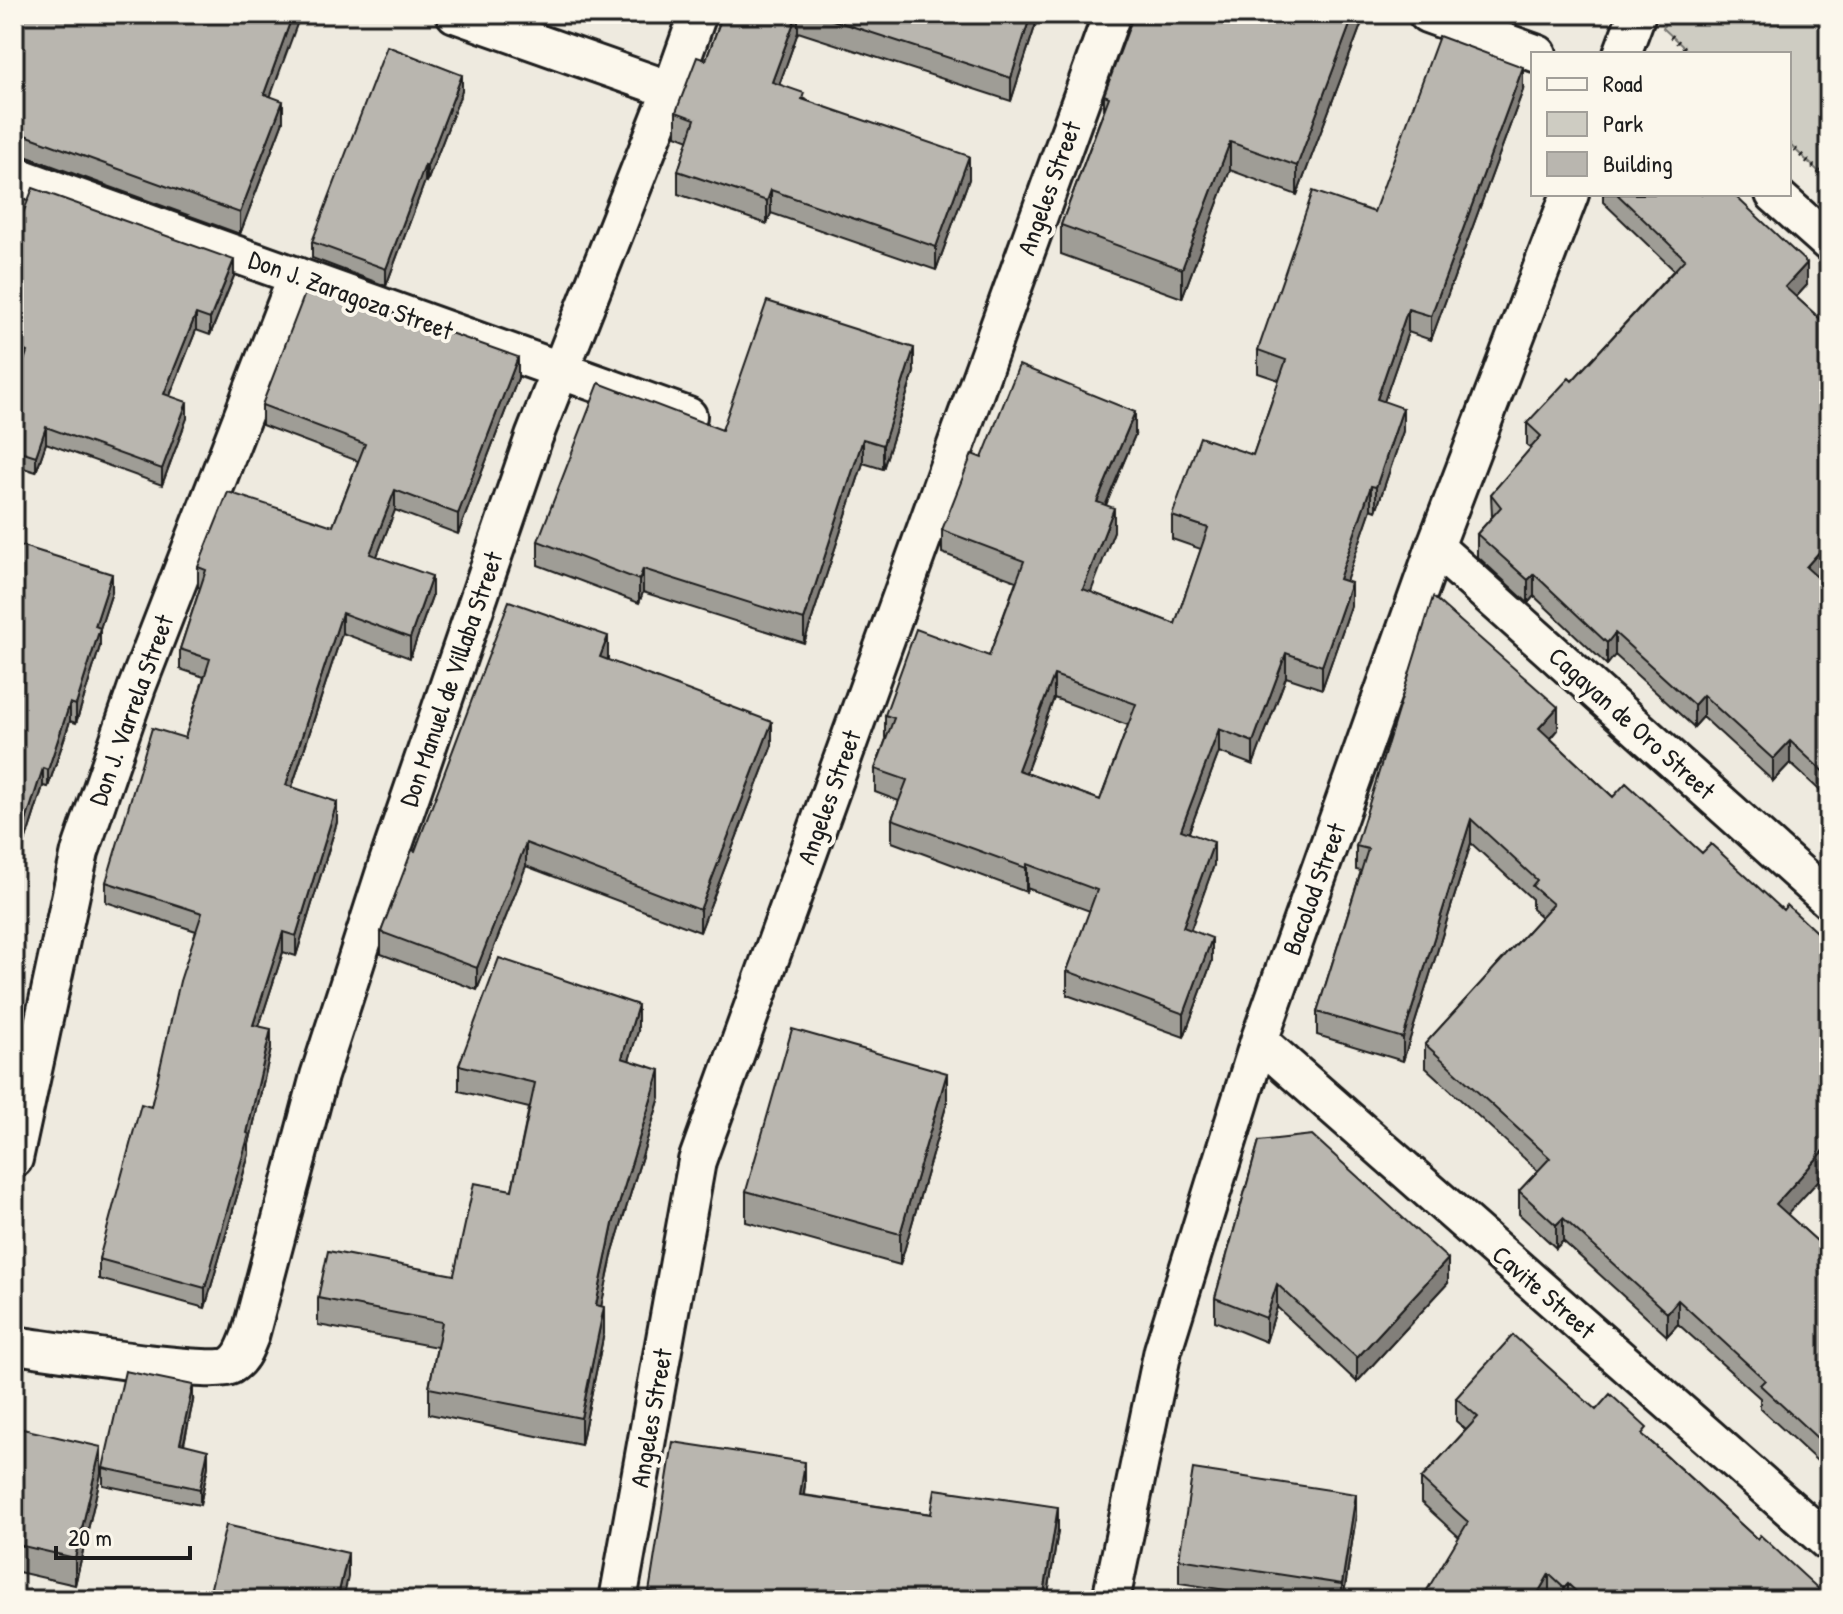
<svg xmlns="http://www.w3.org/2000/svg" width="1843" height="1614" font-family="'Patrick Hand',sans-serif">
  <rect width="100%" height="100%" fill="#eeeadf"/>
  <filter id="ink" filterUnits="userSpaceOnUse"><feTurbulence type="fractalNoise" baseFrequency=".0125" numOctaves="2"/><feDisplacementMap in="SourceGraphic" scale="16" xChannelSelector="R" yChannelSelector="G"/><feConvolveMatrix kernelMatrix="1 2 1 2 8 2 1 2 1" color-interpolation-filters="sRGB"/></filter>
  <g filter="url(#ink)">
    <!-- green -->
    <path fill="#ceccc2" stroke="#75746f" stroke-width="2" d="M1668,14H1829V181L1789,144V54H1691L1663,28Z"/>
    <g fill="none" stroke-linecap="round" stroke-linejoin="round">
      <defs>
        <path id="minor" d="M455,14L671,90
          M1427,14L1538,54
          M1622,54L1637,14
          M14,175L688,416
          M1774,194L1829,243
          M1435,547L1829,900
          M1259,1041L1829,1543
          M14,1159L80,852L137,687L297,276
          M14,1345C45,1349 214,1376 230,1366C242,1359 245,1348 250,1336L319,1076L388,862L534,437L671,90L698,14
          M618,1600L697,1161L1112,14
          M1111,1600L1163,1350L1259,1041L1435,547L1570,194"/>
      </defs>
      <!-- minor casing -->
      <use href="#minor" stroke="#1c1c1c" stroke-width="42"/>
      <!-- path -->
      <path stroke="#1c1c1c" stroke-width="5" stroke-dasharray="2 6" stroke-linecap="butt" d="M1671,36L1691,54
        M1789,144L1829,181"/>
      <!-- minor -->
      <use href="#minor" stroke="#fbf7ec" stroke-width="36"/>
    </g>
    <!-- wall -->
    <path fill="#9f9d96" stroke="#1c1c1c" stroke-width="2" fill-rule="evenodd" d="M14,14H300L270,96L283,121L240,234L14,152Z
      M723,14H1039L1011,101L798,32L779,85L804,99L969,179L936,270L771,213L767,224L678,194V171L689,140L676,135V112L706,60Z
      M1361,14V25L1297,195L1230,170L1182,298L1061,254V225L1104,109V95Z
      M1523,90L1431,340L1408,332L1384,401L1403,431L1376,511L1371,509L1346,581L1351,606L1322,689L1286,677L1253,765L1219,752L1189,832L1214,865L1190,930L1212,961L1184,1037L1067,995V971L1090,911L1027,888L1026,892L892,842V819L899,801L875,792V769L886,739L885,738V715L989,656L1016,581L942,553V530L982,458L1135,435L1106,505L1114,531L1090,592L1175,624L1201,549L1172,539V516L1253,455L1279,380L1258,373V350L1374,212ZM1054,698L1128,725L1100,800L1026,773Z
      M462,91L427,182L425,181L386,286L312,258V242Z
      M1603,194H1739V199L1807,285L1796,297L1829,327V563L1817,577L1829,588V799L1790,763L1773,781L1703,717L1694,727L1615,655L1607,665L1534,596L1528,603L1477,556V534L1492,517L1491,494L1531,448L1527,445V423L1572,381L1674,270L1603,202Z
      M14,236L234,276L210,335L196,330L170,396L187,418L162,485L46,443L36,472L14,465V391L23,366L14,362Z
      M914,372L883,469L863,463L804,643L643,592L639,603L538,565V541L722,430Z
      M518,378L458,534L395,510L377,556L432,596L410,658L342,633L292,787L337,822L296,956L283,952L259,1026L271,1049L249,1144V1154L205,1308L99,1279V1259L151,1107L196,931L106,902V882L185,738L204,677L180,669V649L200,588L198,587V567L333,526L358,461L262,425V405Z
      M14,549L112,592L100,628V646L76,723L70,721L48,787L43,786L19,861V870L14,885Z
      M608,658L607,660L772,745L700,932L526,866L477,990L381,954V932L415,851Z
      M1558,730L1551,739L1613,797L1702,853L1783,910L1829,944V1169L1787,1214L1829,1252V1472L1760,1408V1398L1678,1324L1667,1336L1563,1241L1556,1248L1519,1214V1191L1538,1171L1425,1067V1044L1541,917L1532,909V899L1471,843L1403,1061L1317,1035V1012L1361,871L1356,870V846Z
      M638,1031L629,1060L660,1097L613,1251L601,1306L604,1333L581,1445L429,1414V1388L437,1347L318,1325V1298L454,1275L512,1190L529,1108L459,1091V1065Z
      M947,1103L900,1265L746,1222V1191Z
      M1259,1141L1448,1283L1357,1382L1277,1307L1266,1342L1215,1321V1298Z
      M1456,1398L1596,1410L1647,1438L1757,1539L1823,1593V1600H1552L1459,1537L1421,1502V1479L1466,1430L1456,1421Z
      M193,1401L184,1444L208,1466L200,1505L103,1485V1468Z
      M14,1427L101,1474L75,1585L14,1571Z
      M805,1485L804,1495L931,1514L1058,1531L1047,1600H649V1592Z
      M1356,1517L1343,1600H1293L1179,1583V1559Z"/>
    <!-- shaded-wall -->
    <path fill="#827f7a" stroke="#1c1c1c" stroke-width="2" d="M293,14H300V16L264,114V94Z
      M797,14H798V32L772,105V82Z
      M1031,14H1039L1011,101V78Z
      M1354,14H1361V25L1297,195V166Z
      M1523,67V90L1431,340V316Z
      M462,75V91L427,182V166Z
      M283,101V121L240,234V213Z
      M1230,142V170L1182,298V269Z
      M969,156V179L936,270V247Z
      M425,165V181L386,286V269Z
      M771,190V213L767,224V201Z
      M234,260V276L210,335V319Z
      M1807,263V285L1785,309V287Z
      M1408,309V332L1377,422V399Z
      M196,314V330L164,410V394Z
      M914,348V372L883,469V445Z
      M518,357V378L458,534V514Z
      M187,402V418L162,485V469Z
      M1403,408V431L1376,511V487Z
      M1135,412V435L1097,525V502Z
      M46,427V443L36,472V456Z
      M863,439V463L804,643V620Z
      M1371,486V509L1339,602V579Z
      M395,490V510L370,574V554Z
      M1114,508V531L1083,613V589Z
      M1829,541V563L1806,589V567Z
      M643,569V592L639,603V580Z
      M112,574V592L95,644V626Z
      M1534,574V596L1528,603V580Z
      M432,576V596L410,658V638Z
      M1351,583V606L1322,689V666Z
      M342,613V633L286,805V785Z
      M100,628V646L76,723V705Z
      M1615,633V655L1607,665V643Z
      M608,636V658L600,680V657Z
      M1286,653V677L1253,765V742Z
      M1054,675V698L1018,793V770Z
      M1703,695V717L1694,727V705Z
      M70,703V721L48,787V770Z
      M1558,707V730L1539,751V728Z
      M772,722V745L700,932V910Z
      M1219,729V752L1181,853V830Z
      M1790,741V763L1773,781V759Z
      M43,768V786L19,861V870L14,885L16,852Z
      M337,802V822L296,956V936Z
      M1471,819V843L1403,1061V1038Z
      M1214,842V865L1183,951V927Z
      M526,843V866L477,990V968Z
      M1027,864V888L1026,892V868Z
      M283,932V952L253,1045V1025Z
      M1212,938V961L1184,1037V1014Z
      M638,1005V1031L622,1084V1058Z
      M271,1029V1049L249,1144V1154L205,1308V1288L247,1133Z
      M660,1070V1097L613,1251L596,1331V1305L613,1224Z
      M947,1073V1103L900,1265V1234Z
      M1829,1145V1169L1776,1227V1204Z
      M1563,1218V1241L1556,1248V1225Z
      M1448,1259V1283L1357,1382V1358Z
      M1277,1284V1307L1266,1342V1318Z
      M1678,1300V1324L1667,1336V1313Z
      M604,1307V1333L581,1445V1418Z
      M193,1385V1401L180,1460V1443Z
      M101,1447V1474L75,1585V1558Z
      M208,1450V1466L200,1505V1489Z
      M805,1462V1485L800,1518V1495Z
      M1356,1494V1517L1343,1600H1342V1584Z
      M1058,1507V1531L1047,1600H1043Z
      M348,1553V1577L343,1600H337Z
      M1549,1574V1597L1548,1600H1534Z
      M1568,1584V1600H1564V1588Z"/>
    <!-- building -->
    <path fill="#b9b6af" stroke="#1c1c1c" stroke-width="2" fill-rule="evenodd" d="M14,14H293L264,94L283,101L240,213L14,131Z
      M723,14H797L772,82L804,93L802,99L969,156L936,247L771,190L767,201L678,171L695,119L676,112L697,57L706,60Z
      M814,14H1031L1011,78Z
      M1134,14H1354L1297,166L1230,142L1182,269L1061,225L1109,97L1104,95Z
      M1439,36L1523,67L1431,316L1408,309L1377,399L1403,408L1376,487L1371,486L1339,579L1351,583L1322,666L1286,653L1253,742L1219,729L1181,830L1214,842L1183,927L1212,938L1184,1014L1067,971L1097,890L1027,864L1026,868L892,819L907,780L875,769L894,718L885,715L916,629L989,656L1024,561L942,530L972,454L982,458L1019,365L1135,412L1097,502L1114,508L1083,589L1175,624L1208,528L1172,516L1200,437L1253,455L1286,360L1258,350L1313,191L1374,212ZM1054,675L1136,704L1100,800L1018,770Z
      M387,46L462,75L427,166L425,165L386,269L312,242Z
      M33,188L234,260L210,319L196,314L164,394L187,402L162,469L46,427L36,456L14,449V391L27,352L14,346V236Z
      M1617,194H1733L1807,263L1785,287L1829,327V541L1806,567L1829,588V777L1790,741L1773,759L1703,695L1694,705L1615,633L1607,643L1534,574L1528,580L1477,534L1501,507L1491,494L1541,436L1527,423L1569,378L1572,381L1685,259Z
      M309,283L518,357L458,514L395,490L370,554L432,576L410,638L342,613L286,785L337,802L296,936L283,932L253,1025L271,1029L247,1133L249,1134L205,1288L99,1259L141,1104L151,1107L180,981L202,913L106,882L152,728L185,738L210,659L180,649L206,570L198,567L228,492L333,526L365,444L262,405Z
      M767,301L914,348L883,445L863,439L804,620L643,569L639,580L538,541L599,383L722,430Z
      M16,544L112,574L95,626L100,628L76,705L70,703L48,770L43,768L16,852L19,853L14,868V549Z
      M1433,597L1558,707L1539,728L1613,797L1626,783L1702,853L1711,844L1783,910L1787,905L1829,944V1145L1776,1204L1829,1252V1449L1760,1385L1765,1380L1678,1300L1667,1313L1563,1218L1556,1225L1519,1191L1550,1158L1425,1044L1553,904L1532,886L1537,880L1471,819L1403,1038L1317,1012L1368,849L1356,846Z
      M509,601L608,636L600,657L772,722L700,910L526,843L477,968L381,932L412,850L415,851Z
      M499,958L638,1005L622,1058L660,1070L613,1224L596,1305L604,1307L581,1418L429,1388L442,1322L318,1298L328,1251L454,1275L474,1183L512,1190L535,1083L459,1065Z
      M792,1029L947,1073L900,1234L746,1191Z
      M1312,1135L1448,1259L1357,1358L1277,1284L1266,1318L1215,1298L1259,1141Z
      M1513,1335L1596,1410L1610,1394L1647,1428L1642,1434L1757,1539L1760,1535L1823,1593L1820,1597L1823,1600H1585L1568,1584L1564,1588L1549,1574L1534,1600H1421L1468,1522L1421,1479L1478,1417L1456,1398Z
      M125,1371L193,1385L180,1443L208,1450L200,1489L103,1468Z
      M14,1427L101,1447L75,1558L14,1544Z
      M673,1442L805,1462L800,1495L931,1514L935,1489L1058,1507L1043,1600H700L649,1592Z
      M1193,1469L1356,1494L1342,1584L1179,1559Z
      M226,1525L348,1553L337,1600H208Z"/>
  </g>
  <g text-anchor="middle" stroke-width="8" stroke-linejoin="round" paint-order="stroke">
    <!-- street labels -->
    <g font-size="26" fill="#1c1c1c" stroke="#fbf7ec">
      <text transform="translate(1049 188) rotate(-70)" y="9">Angeles Street</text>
      <text transform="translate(351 295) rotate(20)" y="9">Don J. Zaragoza Street</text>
      <text transform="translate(451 679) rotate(-71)" y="9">Don Manuel de Villaba Street</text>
      <text transform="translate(131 710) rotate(-70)" y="9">Don J. Varrela Street</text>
      <text transform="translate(1632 723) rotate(42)" y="9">Cagayan de Oro Street</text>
      <text transform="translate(829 797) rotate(-70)" y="9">Angeles Street</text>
      <text transform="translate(1314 889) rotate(-70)" y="9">Bacolod Street</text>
      <text transform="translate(1544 1292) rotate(41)" y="9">Cavite Street</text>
      <text transform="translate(651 1418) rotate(-80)" y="9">Angeles Street</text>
    </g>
  </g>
  <!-- margin -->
  <rect width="1843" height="1614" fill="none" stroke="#fbf7ec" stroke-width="48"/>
  <rect x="24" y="24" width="1795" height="1566" fill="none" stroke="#1c1c1c" stroke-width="3" filter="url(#ink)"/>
  <!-- legend -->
  <rect x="1531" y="52" width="260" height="144" fill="#fbf7ec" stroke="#a29f99" stroke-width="2"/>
  <rect x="1547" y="78" width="40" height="12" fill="#fbf7ec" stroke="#a29f99" stroke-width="2"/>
  <text x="1603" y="92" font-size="24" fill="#1c1c1c">Road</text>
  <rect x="1547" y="112" width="40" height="24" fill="#ceccc2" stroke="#a29f99" stroke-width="2"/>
  <text x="1603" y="132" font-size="24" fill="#1c1c1c">Park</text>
  <rect x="1547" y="152" width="40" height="24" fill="#b9b6af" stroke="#a29f99" stroke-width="2"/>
  <text x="1603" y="172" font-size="24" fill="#1c1c1c">Building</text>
  <!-- scale -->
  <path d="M56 1546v12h134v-12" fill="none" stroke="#1c1c1c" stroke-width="4"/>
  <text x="68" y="1546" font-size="24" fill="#1c1c1c" stroke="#fbf7ec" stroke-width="6" paint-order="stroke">20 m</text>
</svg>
